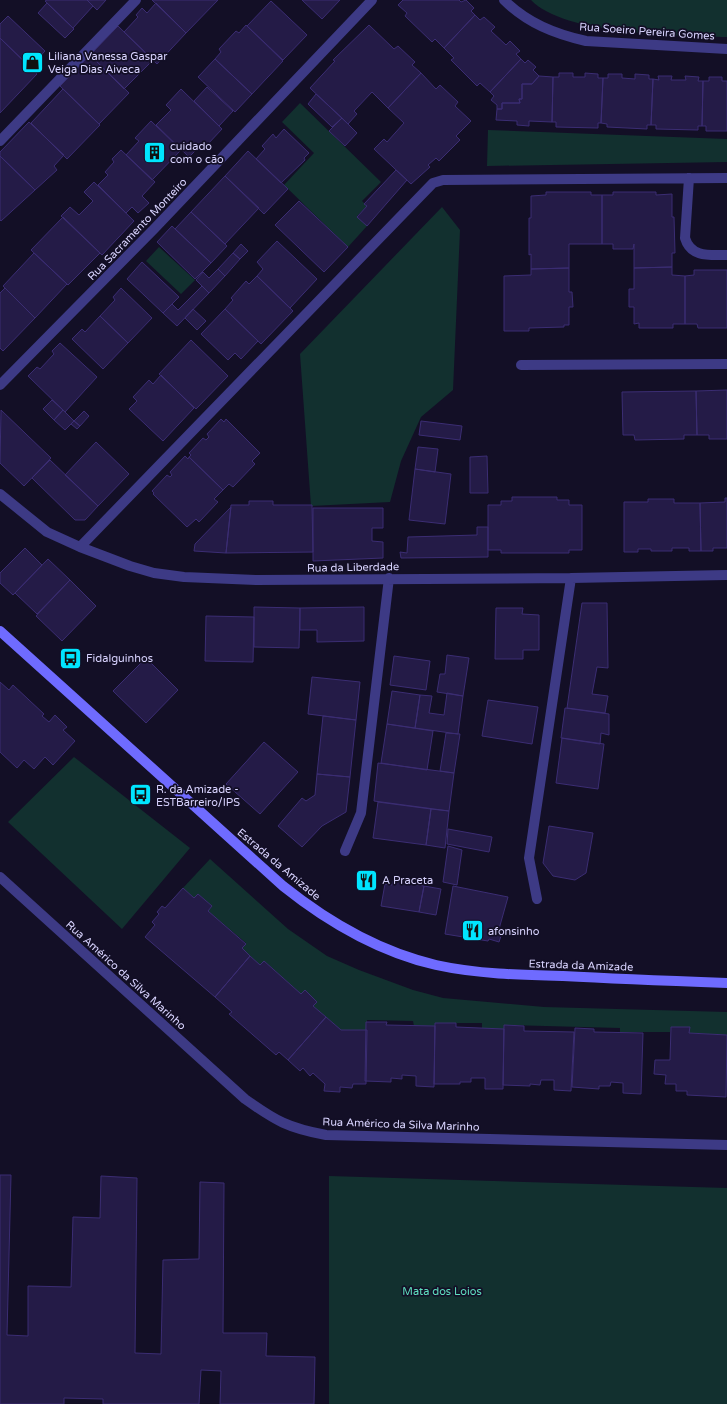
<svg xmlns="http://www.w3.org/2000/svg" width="727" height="1404" font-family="'Varela Round',sans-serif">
  <rect width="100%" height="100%" fill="#130f26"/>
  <!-- green -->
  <path fill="#12302f" d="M531,0H727V37C680,36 564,35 531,0Z
    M300,103L381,182L362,201L367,206L357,216L367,226L348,247L284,185L314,153L282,122Z
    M488,130L727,139V162L487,166Z
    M442,207L460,230L453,390L421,417L401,461L390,502L311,506L300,354Z
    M159,247L195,280L181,294L146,261Z
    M74,757L190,848L122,929L8,822Z
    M210,859L288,929L327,956L359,970L413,990L443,998L544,1007L727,1012V1035L689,1033L690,1027H671L670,1032H620V1028L504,1025V1029L482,1028V1023H436L435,1026H414L413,1021L367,1020V1030H341L313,1006L317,1002L305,991L301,994L264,961L259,965L242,948L246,943L208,911L212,906L198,894L194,898L183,888Z
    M329,1176L727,1188V1404H329Z"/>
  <!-- building -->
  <path fill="#241b47" stroke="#3b2d73" d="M47,0H87L93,6L73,28L45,1Z
    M87,0H106L97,10Z
    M152,0H218L186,33Z
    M302,0H340L322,19Z
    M403,0H459L461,2L466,0L474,8L471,11L475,15L444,48L435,39L432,42L405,16L407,13L398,5Z
    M271,1L307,35L283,60L247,26Z
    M47,3L74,29L65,38L38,13Z
    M156,3L186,33L157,64L124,32L138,17L136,15L142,8L147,13Z
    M475,15L480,20L484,17L495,27L491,31L506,45L510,41L520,51L516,54L521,59L490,92L480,83L477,86L451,60L454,58L444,48Z
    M8,16L45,51L30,67L0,38V24Z
    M246,25L283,61L252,94L215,59L221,52L219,49L236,31L239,33Z
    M369,25L394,49L398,46L415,62L412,65L421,73L388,108L372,92L354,111L357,114L348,124L310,88L335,61L333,60Z
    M118,26L153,60L124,89L90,55Z
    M0,38L37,74L0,113Z
    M90,55L129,93L99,124L60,86Z
    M215,59L252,94L235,112L198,77Z
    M521,59L525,63L528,60L536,67L533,70L539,76L532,84H522V99H519L520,103H502V109H497V105L491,100L494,96L490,92Z
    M421,73L436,89L440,85L458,102L455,106L471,121L456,136L460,140L439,161L436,158L428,165L430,167L411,184L374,149L384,139L387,142L404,123L388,108Z
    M559,73H573V77H585V73L598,74V78H603L601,123H598V128L556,127V122H552L553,77H559Z
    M608,74H622V78L635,79V74L649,75V79H653L651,125H647V129L607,127V124L601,123L603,78H608Z
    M539,76L553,77L552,122L529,121V126L517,125V121L496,120L497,109H502V103H520L519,99H522V84H532Z
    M658,76H672L671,80H686L685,76L699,77L698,81H703L702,126H698V130L656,129V125H651L653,79L659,80Z
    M709,77H722V81H727V131H706V126H702L703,81H709Z
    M207,87L233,111L219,126L194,101Z
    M63,89L100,125L67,159L31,123Z
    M181,89L222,129L207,145L204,142L189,157L156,125L171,110L166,105Z
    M316,94L342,118L332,127L308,104Z
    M342,118L357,133L345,146L329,131Z
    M151,121L181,150L152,180L126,155L139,141L135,138Z
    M29,122L64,155L54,166L57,170L35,190L0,156V152Z
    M284,129L309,153L304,158L305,160L281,183L256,159L265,149L262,146L273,134L276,138Z
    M121,150L155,182L142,196L149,203L138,213L132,207L126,213L98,185L108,175L105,172L114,162L112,159Z
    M248,151L288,189L264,214L225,176Z
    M0,156L35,190L1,221L0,220Z
    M396,170L407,180L367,226L357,217L367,206L364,204Z
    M225,176L259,208L225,244L191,212Z
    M94,182L134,221L102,255L61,216L70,207L79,215L93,201L84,192Z
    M546,192H591V195H602V244H569V268L531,269V254L529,255V218H531V196L546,195Z
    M613,192H656V195L672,194V217H674L675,253H672V267L634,268V244L633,249H613V244H602V195H613Z
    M299,201L348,247L324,272L275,225Z
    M191,212L227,246L211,263L175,229Z
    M63,217L100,253L68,285L31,250Z
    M172,226L211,263L195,279L157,242Z
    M277,241L317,279L290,308L257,276L263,269L257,262Z
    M241,244L248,251L240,259L233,253Z
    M34,253L67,284L35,318L3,286Z
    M233,253L240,259L225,276L218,269Z
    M142,262L179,297L163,313L127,279Z
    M672,267V275L685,276V324H673V328H639V323L634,324V307H629V289H634V268Z
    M569,268V292H572L573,307H569V325H564V327L529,328V331H504V276L531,275V269Z
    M218,269L225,276L209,293L196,280L203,272L209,278Z
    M694,270H727V328H698L697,324H685V276L694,275Z
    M257,276L293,311L261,344L225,309L233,300L231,298L246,281L249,284Z
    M202,286L209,293L177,326L163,313L172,304L178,310Z
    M5,288L35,318L3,351L0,348V293Z
    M121,288L152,318L128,343L100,316L115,300L113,297Z
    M193,309L206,321L197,330L185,318Z
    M225,309L258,341L241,359L235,353L228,360L201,334Z
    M100,316L128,343L103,369L72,339L82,329L85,332Z
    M191,340L228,376L196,409L159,374Z
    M60,343L97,377L65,412L28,376L37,367L40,369L54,354L52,351Z
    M161,375L194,408L163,441L129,409L137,401L133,397L149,380L153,384Z
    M727,390V439H709V435H697L696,391Z
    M696,391L697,435H684V439L635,440L634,435H623L622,392Z
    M52,400L63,410L54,420L43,409Z
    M1,410L51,458L24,486L0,463Z
    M63,410L74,421L65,430L54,420Z
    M84,411L89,416L80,426L74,421Z
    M221,419L224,422L226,419L260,453L252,461L255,464L233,487L229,484L223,490L189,457L191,455L189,453L203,438L206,440L209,437L207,434Z
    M74,421L80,426L77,429L71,424Z
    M421,421L462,426L460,440L419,435Z
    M96,442L129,474L98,506L65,475Z
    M418,447L438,449L435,472L415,469Z
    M185,456L188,459L189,457L223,490L214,499L218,502L199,522L196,519L187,527L153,494L154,493L152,491L167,475L170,477L172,475L170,472Z
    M487,456L488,493H470V457Z
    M50,460L98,506L85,520H75L32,478Z
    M415,469L451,474L445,524L409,520Z
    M512,497H557V500H569V505H582V550H569V553H501V550H488V505H501V501H512Z
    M725,498H727V548H713V551H701L700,503L725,502Z
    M648,499H674V503H700L701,551H689V548H672V551H651V549H638V552H624V502H648Z
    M249,501H273V505H312L313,552L226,553L231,505H249Z
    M231,507L226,553L194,551L195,544Z
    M313,508H383V528H372V541L383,542V558L313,561Z
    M477,527H488V557L401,558L400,552L407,553L408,537L477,535Z
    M25,548L42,565L13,595L0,583V573Z
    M48,559L70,580L37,614L15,593Z
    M70,580L96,606L62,641L36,616Z
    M582,603H607L608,668L597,667L592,694L608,696L605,713L567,708Z
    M254,607L300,608L299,648L254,647Z
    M364,607V641L317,642V630H300V608Z
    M496,608H523L522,614L539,615V650H523V659H495Z
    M206,616L254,617L253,662L205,661Z
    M447,655L469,658L463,696L437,692L440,674H445Z
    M394,656L430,661L426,690L390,685Z
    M146,658L178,690L146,723L113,691Z
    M312,677L360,682L356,720L308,714Z
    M0,682L9,690L13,685L44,714L42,716L49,722L55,715L67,727L63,730L75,741L53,765L45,757L34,769L24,760L17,768L0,752Z
    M392,691L420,695L415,728L387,724Z
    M447,693L463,696L458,734L415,728L420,695L432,696L429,713L444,715Z
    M488,700L538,707L532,744L482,736Z
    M565,708L609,714V735L601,733L600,744L561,738Z
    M323,716L356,720L350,777L317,774Z
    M387,724L433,731L427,770L381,763Z
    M446,733L460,734L454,773L440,771Z
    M562,738L604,744L598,789L556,783Z
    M264,742L298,772L260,814L226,784Z
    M378,763L454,773L449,811L374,801Z
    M317,774L350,777L346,812L322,826L302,847L278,826L302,798L306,801L315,795Z
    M378,802L431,809L426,845L373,838Z
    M431,809L449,811L445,848L426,845Z
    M549,826L593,833L586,873L575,880L553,876L543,863Z
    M448,829L492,837L489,852L447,844Z
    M448,846L462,850L457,885L443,882Z
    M393,881L424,886L419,912L381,906L385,884L392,885Z
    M424,886L441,889L436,915L419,912Z
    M453,886L508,897L499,929L503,930L499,942L489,939L488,941L445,934Z
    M183,888L194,898L198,894L212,906L208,911L246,944L242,948L250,956L215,997L145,937L155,925L152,922L159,914L157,912L162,906L165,908Z
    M250,956L260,965L264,961L301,994L305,990L317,1002L313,1006L326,1017L288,1060L279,1052L276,1055L229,1014L232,1012L215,997Z
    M326,1017L341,1030H367L366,1084H353L352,1088L340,1087V1092L324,1091L325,1084L313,1073L310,1076L303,1068L300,1071L288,1060Z
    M366,1022H387L386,1025L435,1026L434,1087L416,1086V1076L402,1075V1079L391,1078V1082L365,1081Z
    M435,1023H456V1027L504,1029L503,1089H485V1078H471V1082H460V1084H434Z
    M504,1025L524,1026V1031L574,1032L571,1091L554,1090V1080H541L540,1085L530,1084V1086L503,1085Z
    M671,1027H690L689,1033L727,1035L726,1097L687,1095V1091H676V1084H665L666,1075L654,1074L655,1060H670Z
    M575,1028L594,1029V1032L643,1033L641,1094L623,1093V1083L611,1082L610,1086H599V1089L572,1087Z
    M0,1175H11L7,1335L28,1336V1286L71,1287L73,1217L100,1218L101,1176L137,1178L135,1353L161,1354L163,1260L199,1259L200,1182L224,1183L223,1333H267L266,1356L315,1357L314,1404H220L221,1371L201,1370L199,1404H103V1399L64,1398V1404H0Z"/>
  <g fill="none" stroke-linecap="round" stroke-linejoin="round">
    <!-- street -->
    <path stroke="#3d3a85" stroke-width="10" d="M504,0C527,23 555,34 586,41L727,49
      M0,141L136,0
      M689,178L685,238C691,258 710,255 727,255
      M521,365L727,364
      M0,385L154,229L372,0
      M0,494L47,532L80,547L130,566L154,573L184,577L256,580L571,578L727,575
      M80,547L433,183L443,180L727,178
      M345,851L361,813L389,578
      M0,877L245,1099C276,1121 288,1128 326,1135L727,1145
      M537,899L529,858L571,578"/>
    <!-- secondary -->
    <path stroke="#6f6bff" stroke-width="10" d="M0,631L283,886C328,922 380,952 436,965C477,974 521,975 563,976C618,979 672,981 727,983"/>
  </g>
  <!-- icons -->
  <defs>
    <symbol id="shop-square" viewBox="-11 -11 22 22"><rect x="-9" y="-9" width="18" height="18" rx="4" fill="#00e5ff" stroke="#130f26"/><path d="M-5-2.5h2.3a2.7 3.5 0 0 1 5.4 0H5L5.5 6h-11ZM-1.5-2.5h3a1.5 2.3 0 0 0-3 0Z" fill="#111"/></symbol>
    <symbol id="building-square" viewBox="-11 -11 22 22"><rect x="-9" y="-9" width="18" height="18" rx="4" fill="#00e5ff" stroke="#130f26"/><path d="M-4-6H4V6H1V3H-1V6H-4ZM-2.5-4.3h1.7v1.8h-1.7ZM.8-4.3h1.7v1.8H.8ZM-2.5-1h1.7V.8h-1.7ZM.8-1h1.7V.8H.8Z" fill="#111"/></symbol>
    <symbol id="bus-square" viewBox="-11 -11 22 22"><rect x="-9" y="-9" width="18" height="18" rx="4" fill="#00e5ff" stroke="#130f26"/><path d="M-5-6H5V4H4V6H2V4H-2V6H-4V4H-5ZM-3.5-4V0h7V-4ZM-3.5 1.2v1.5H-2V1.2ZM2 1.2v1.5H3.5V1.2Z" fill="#111"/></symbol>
    <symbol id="restaurant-square" viewBox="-11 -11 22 22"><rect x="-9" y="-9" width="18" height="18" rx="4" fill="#00e5ff" stroke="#130f26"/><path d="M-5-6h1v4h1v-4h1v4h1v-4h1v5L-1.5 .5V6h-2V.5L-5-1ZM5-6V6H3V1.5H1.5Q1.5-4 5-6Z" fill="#111"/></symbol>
  </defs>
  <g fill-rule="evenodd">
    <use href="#shop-square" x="20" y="50" width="25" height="25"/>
    <use href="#building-square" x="142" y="140" width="25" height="25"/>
    <use href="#bus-square" x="58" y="646" width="25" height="25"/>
    <use href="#bus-square" x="128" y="782" width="25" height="25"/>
    <use href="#restaurant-square" x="354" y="868" width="25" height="25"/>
    <use href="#restaurant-square" x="460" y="918" width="25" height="25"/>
  </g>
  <g text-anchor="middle" stroke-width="3.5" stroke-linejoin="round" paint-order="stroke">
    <!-- street labels -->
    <g font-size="11" fill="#d9d4ff" stroke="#130f26">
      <text transform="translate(647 31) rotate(4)" y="4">Rua Soeiro Pereira Gomes</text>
      <text transform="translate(137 229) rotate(-46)" y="4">Rua Sacramento Monteiro</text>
      <text transform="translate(353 567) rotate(-1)" y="4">Rua da Liberdade</text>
      <text transform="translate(279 864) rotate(40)" y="4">Estrada da Amizade</text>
      <text transform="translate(581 965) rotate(2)" y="4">Estrada da Amizade</text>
      <text transform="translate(126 975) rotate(42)" y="4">Rua Américo da Silva Marinho</text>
      <text transform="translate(401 1124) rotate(2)" y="4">Rua Américo da Silva Marinho</text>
    </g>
    <!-- poi labels -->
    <g font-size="11" fill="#d9d4ff" stroke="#130f26" text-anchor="start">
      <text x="48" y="60">Liliana Vanessa Gaspar<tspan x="48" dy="13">Veiga Dias Aiveca</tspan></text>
      <text x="170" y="150">cuidado<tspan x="170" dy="13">com o cão</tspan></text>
      <text x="86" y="662">Fidalguinhos</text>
      <text x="156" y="793">R. da Amizade -<tspan x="156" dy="13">ESTBarreiro/IPS</tspan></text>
      <text x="382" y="884">A Praceta</text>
      <text x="488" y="935">afonsinho</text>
    </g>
    <!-- park labels -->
    <g font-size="11" fill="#5fe0c0" stroke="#130f26">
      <text x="442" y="1295">Mata dos Loios</text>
    </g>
  </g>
</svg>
